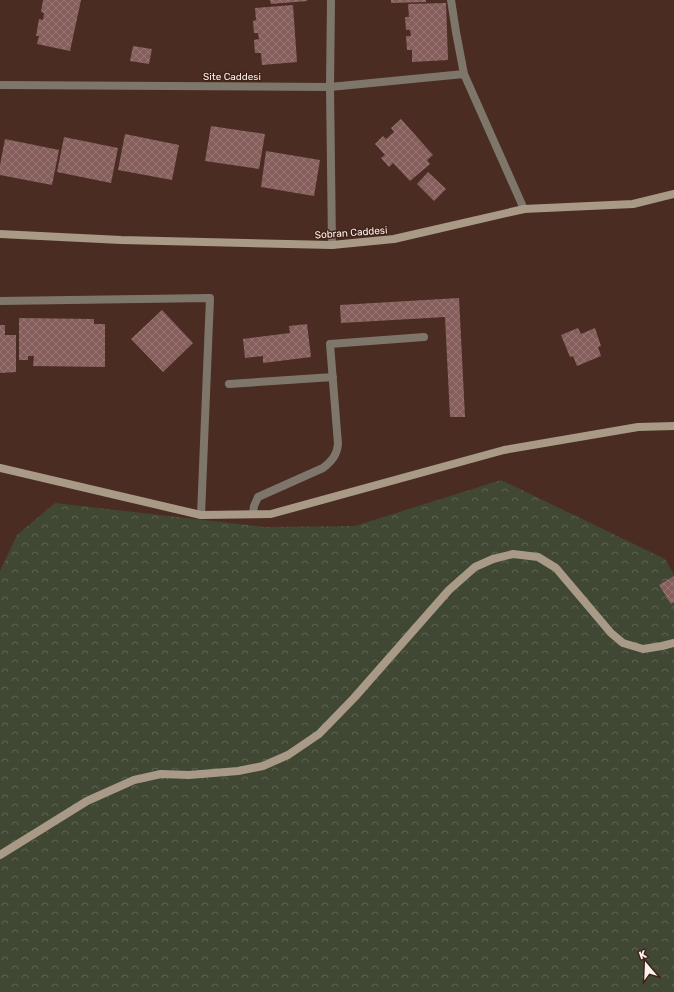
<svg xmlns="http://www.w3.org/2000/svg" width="674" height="992" font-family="Rubik,sans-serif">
  <defs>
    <pattern id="forest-crowns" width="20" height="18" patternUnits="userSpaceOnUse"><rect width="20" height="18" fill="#404834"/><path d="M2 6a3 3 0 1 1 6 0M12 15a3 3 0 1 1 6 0" fill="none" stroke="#5c6352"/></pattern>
    <pattern id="building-cross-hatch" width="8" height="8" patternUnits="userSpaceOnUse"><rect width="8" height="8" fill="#865f5d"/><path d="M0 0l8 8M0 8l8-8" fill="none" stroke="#987675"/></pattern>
  </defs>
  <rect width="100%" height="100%" fill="#4a2c22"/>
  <!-- forest -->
  <path fill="url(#forest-crowns)" d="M501,480L665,559L674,575V992H0V571L17,535L55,503L264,527L355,526Z"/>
  <!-- building -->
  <path fill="url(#building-cross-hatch)" d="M43,0H81L70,51L37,44L39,36H36L39,19L43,20L44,13L41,12Z
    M270,0H307V1L271,4Z
    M391,0H426V2L391,3Z
    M446,3L448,60L412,62V50H407L406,36H411L410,30H406L405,17H409L408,4Z
    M293,5L297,62L262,65L261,53H255L254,40L259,39L258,33H254L253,21L256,20L255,8Z
    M133,46L152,49L149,64L130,61Z
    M401,119L433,155L427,160L430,164L410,181L393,163L389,167L381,158L385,155L375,144L383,136L386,139L394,132L391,128Z
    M211,126L265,134L259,169L205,161Z
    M125,134L179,145L172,180L118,170Z
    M64,137L118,148L111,183L57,172Z
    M5,139L59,150L52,185L0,175V165Z
    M266,151L320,160L314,196L261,187Z
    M428,172L446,189L434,201L417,184Z
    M459,298L465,417H450L445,317L341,323L340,305Z
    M162,310L193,343L163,372L131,339Z
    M19,318L94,319V324H105V367L33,366L34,356H28V360H19Z
    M307,324L311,357L263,363V356L245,358L243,339L290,333L289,326Z
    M0,325H5V335H16V372L0,373Z
    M578,328L581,334L595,328L601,346L598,347L601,356L577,366L573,356L570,357L561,335Z
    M674,576V602L671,604L659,585Z"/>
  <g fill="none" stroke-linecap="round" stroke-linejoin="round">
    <!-- lane -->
    <path stroke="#7e766a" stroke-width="8" d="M0,301L210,298L201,515
      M229,384L333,377
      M253,514L254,506L258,497L323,468C332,461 337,455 338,444L330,344L424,337"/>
    <!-- street -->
    <path stroke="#7e766a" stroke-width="8" d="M331,0L330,87L332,245
      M451,0L456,32L464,74L524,209
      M0,85L330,87L464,74"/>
    <!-- secondary -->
    <path stroke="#a89a87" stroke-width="8" d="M0,234L121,240L332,245L394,239L524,209L633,204L674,194
      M0,468L201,515L271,514L504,450L638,427L674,426
      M0,855L87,801L134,780L161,774L189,775L238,771L263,766L288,755L319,734L354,698L449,590L475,567L493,559L513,554L538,557L556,568L611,633L623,643L643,649L662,646L674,643"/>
  </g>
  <g text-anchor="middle" stroke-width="3" stroke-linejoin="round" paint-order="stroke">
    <!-- street labels -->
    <g font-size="10" fill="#fdf1ed" stroke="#3f2218">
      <text x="232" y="80">Site Caddesi</text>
      <text transform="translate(351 232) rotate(-4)" y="4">Sobran Caddesi</text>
    </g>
  </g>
  <!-- north arrow -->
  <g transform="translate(646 964) rotate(341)" stroke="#3f2218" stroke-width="3" paint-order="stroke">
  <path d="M0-3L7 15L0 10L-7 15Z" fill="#fdf1ed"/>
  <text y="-6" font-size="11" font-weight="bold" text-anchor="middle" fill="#fdf1ed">K</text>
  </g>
</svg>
